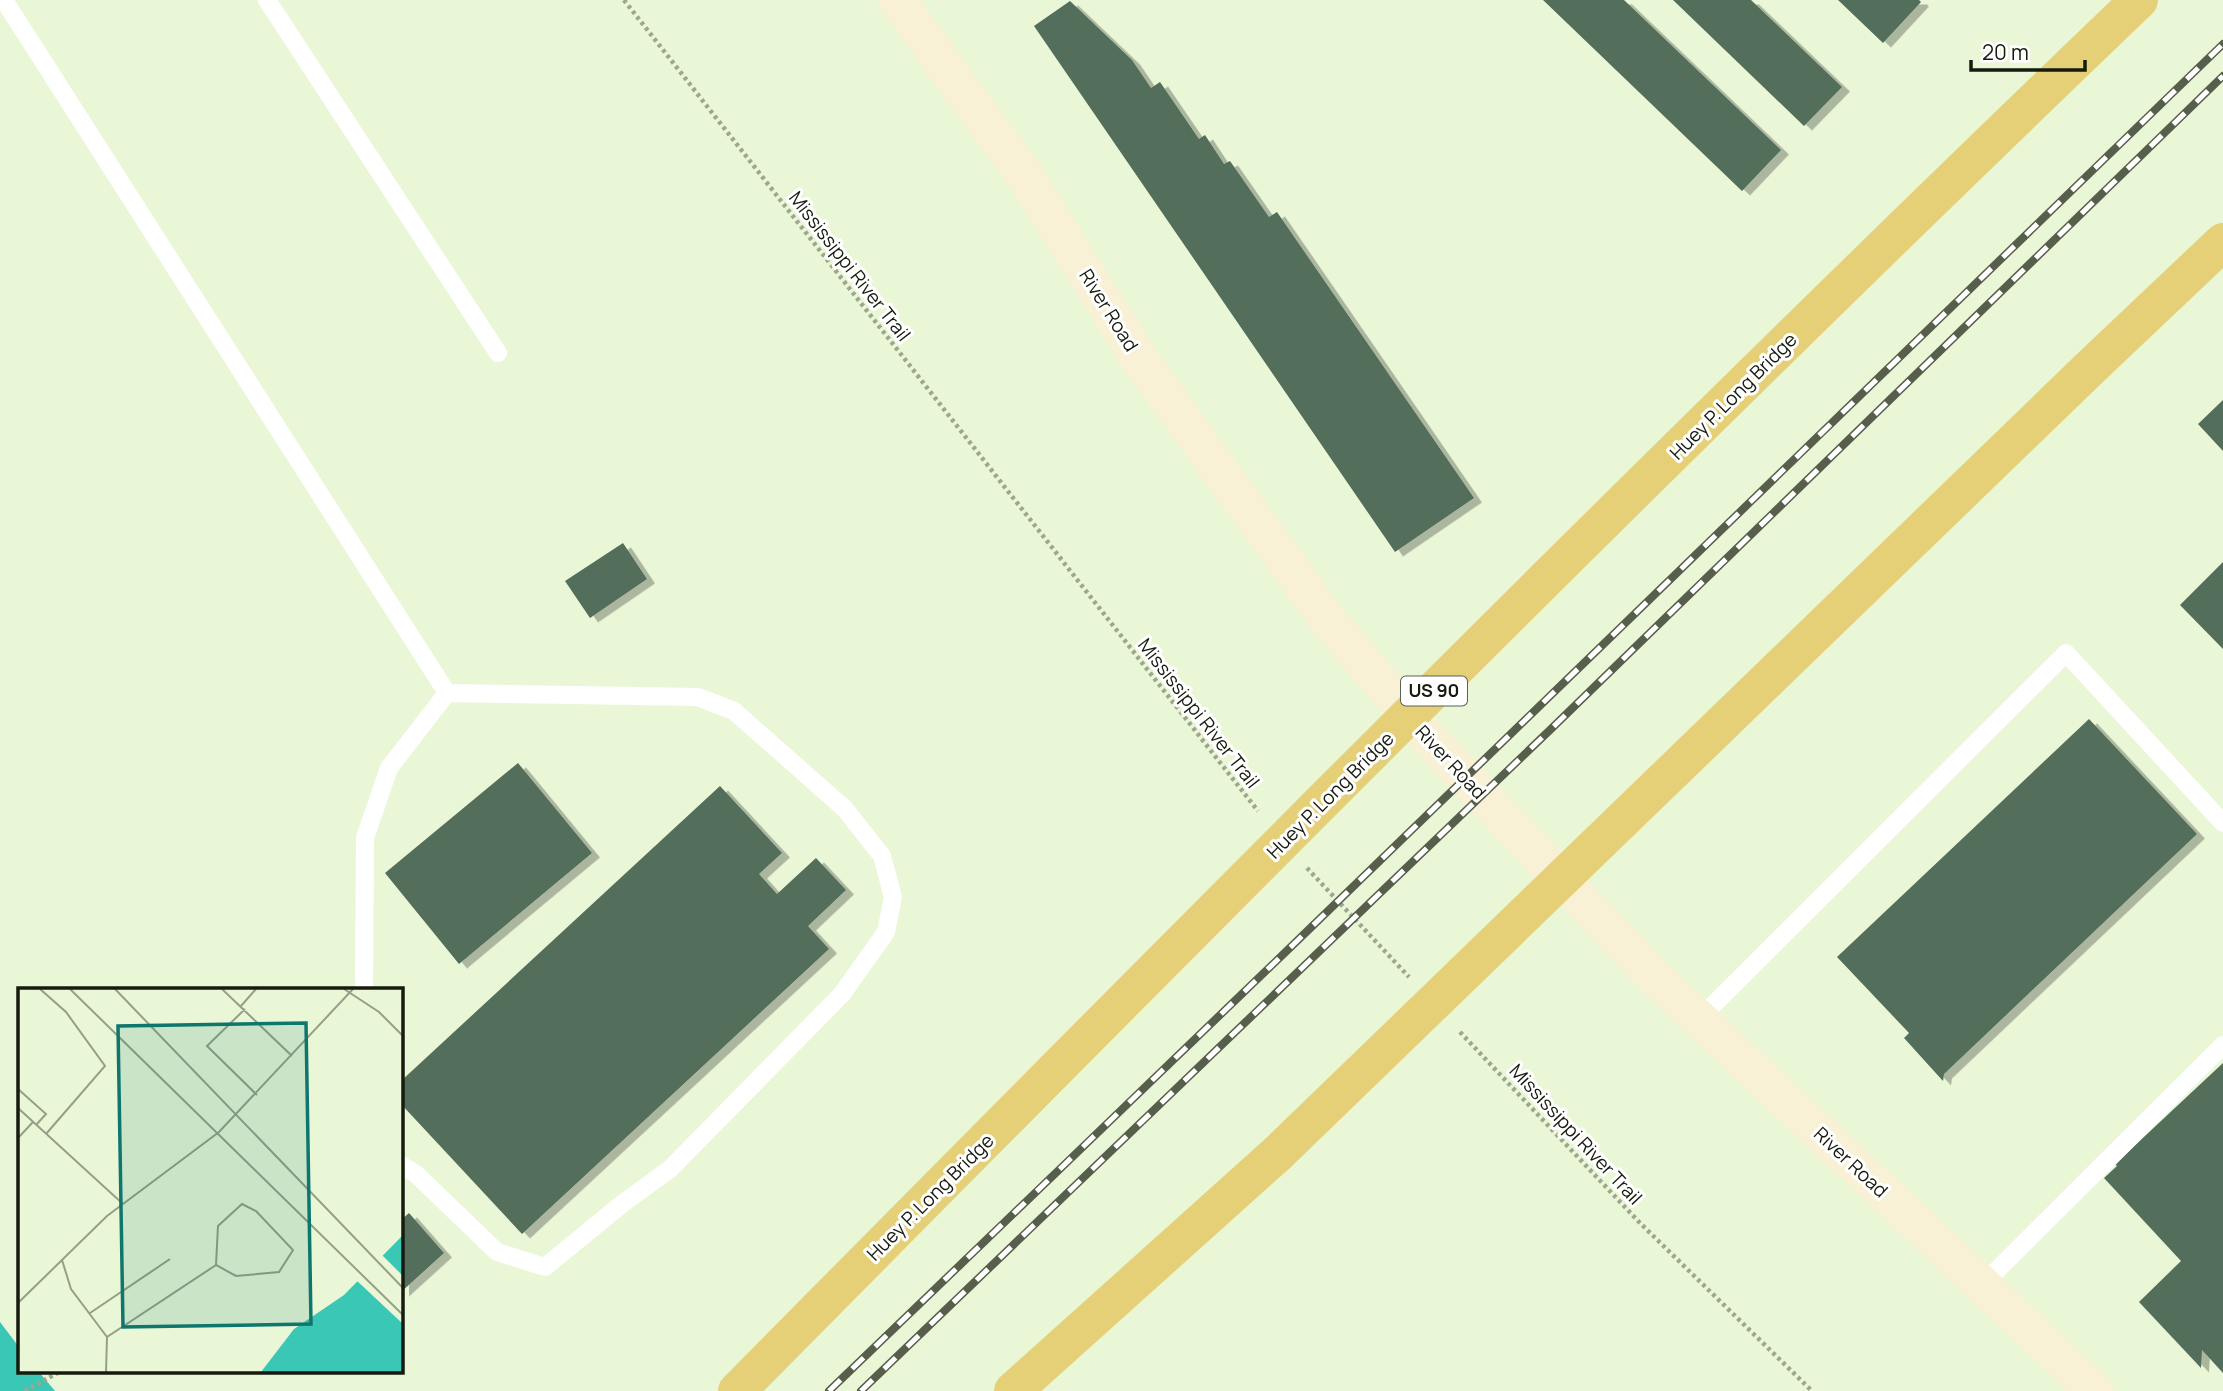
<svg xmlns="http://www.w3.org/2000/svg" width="2223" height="1391" font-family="Manrope,sans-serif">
  <defs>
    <filter id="shadow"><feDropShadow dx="8" dy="4.5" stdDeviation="0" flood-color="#0004"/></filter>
  </defs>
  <rect width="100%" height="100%" fill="#eaf7d7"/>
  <!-- water -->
  <path fill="#3bc7b5" d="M0,1322L19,1347V1372H39L55,1391H0Z"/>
  <!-- building -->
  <path fill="#526e5a" filter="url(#shadow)" d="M1543,0H1624L1781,150L1742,191Z
    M1673,0H1751L1842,87L1804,126Z
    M1838,0H1919L1921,2L1883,43Z
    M1070,1L1132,60L1151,88L1160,82L1199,139L1205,135L1224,164L1230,161L1269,217L1277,212L1474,498L1395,552L1034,26Z
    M2223,400V451L2198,424Z
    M623,543L647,579L590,618L565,581Z
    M2223,562V649L2180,605Z
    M2089,719L2197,834L1944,1074L1943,1081L1904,1038L1909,1033L1837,957Z
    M518,763L592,853L459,964L385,873Z
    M720,786L782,853L759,874L777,894L816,858L846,890L808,926L829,949L522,1234L401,1104V1081Z
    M2223,1063V1373L2202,1350L2201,1368L2139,1302L2181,1261L2104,1178L2117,1166L2115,1164Z
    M409,1213L444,1253L401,1292V1220Z"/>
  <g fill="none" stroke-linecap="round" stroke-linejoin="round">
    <!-- path -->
    <path stroke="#9da78e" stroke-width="4.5" stroke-dasharray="3.5 3.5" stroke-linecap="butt" d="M624,0L1258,811
      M1307,868L1409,977
      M1460,1032L1640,1223L1812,1391
      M25,1391L59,1372"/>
    <!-- lane -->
    <path stroke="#fff" stroke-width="18" d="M4,0L447,693
      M267,0L498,353
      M364,990L365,838L389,768L447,693
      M1699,1019L2066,653L2223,823
      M401,1165L416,1174L497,1252L545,1267L622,1204L670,1169L842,994L886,932L893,897L882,856L845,809L734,711L698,697L447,693
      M1982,1285L2223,1045"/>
    <!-- secondary -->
    <path stroke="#f8f1d6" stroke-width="38" d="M897,0L1029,182L1140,360L1327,619L1426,736L1653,976L2095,1391"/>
    <!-- highway -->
    <path stroke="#e6d077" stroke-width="38" d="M737,1391C1200,923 1664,455 2139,0
      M1013,1391L1277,1154L2091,367L2223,242"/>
    <defs>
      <path id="rail" d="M829,1391L1298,940L2223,44
        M861,1391L1551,729L2223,76"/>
    </defs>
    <!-- rail casing -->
    <use href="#rail" stroke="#575e4c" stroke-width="8"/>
    <!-- rail -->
    <use href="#rail" stroke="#fff" stroke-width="5" stroke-dasharray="16" stroke-linecap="butt"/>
  </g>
  <g text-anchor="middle" stroke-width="6" stroke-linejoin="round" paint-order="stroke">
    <!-- shield labels -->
    <rect fill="#fff" stroke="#5c5f57" stroke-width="2" x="1401" y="676.5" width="66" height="29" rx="5"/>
    <g font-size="18" font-weight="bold" fill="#161a0f">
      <text x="1434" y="697">US 90</text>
    </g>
    <!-- street labels -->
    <g font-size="19" fill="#161a0f" stroke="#fff">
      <text transform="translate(850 266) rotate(52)" y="7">Mississippi River Trail</text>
      <text transform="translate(1109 310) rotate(58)" y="7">River Road</text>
      <text transform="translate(1733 396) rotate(-45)" y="7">Huey P. Long Bridge</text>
      <text transform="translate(1199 713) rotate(52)" y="7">Mississippi River Trail</text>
      <text transform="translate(1451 762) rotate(47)" y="7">River Road</text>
      <text transform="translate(1330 795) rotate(-45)" y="7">Huey P. Long Bridge</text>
      <text transform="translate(1576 1134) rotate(47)" y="7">Mississippi River Trail</text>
      <text transform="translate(1851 1162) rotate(43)" y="7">River Road</text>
      <text transform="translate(930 1197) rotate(-45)" y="7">Huey P. Long Bridge</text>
    </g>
  </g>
  <!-- overview -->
  <g transform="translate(18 988)">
    <rect width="385" height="385" fill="#eaf7d7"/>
    <path d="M385,247V384H243L276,341L326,307Z" fill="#3bc7b5"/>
    <path d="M362,265L385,288V336L337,291Z" fill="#eaf7d7"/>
    <path fill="none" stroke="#959f87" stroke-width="2" d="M22,1L48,24L87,78L28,146M52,1L385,327M97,1L385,300M204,1L274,68M326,1L361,24L385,48M223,18L238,1M227,21L189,58L239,107M0,101L28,126L18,137M0,120L105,216M0,150L15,134M224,216L238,223L275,262L261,284L218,288L198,277L200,238ZM44,272L53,301L89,349M0,315L89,228L201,144L335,1M72,325L152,271M88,384L89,349L198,277"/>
    <path fill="#0f766e" fill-opacity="0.15" stroke="#0f766e" stroke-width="3.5" d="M288,35L293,336L105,339L100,38Z"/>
    <rect width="385" height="385" fill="none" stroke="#161a0f" stroke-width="3.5"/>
  </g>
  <!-- scale -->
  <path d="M1971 60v10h114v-10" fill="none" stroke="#161a0f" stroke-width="3.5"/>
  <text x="1982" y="60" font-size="21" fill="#161a0f" stroke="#ffffff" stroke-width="5" paint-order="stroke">20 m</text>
</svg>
